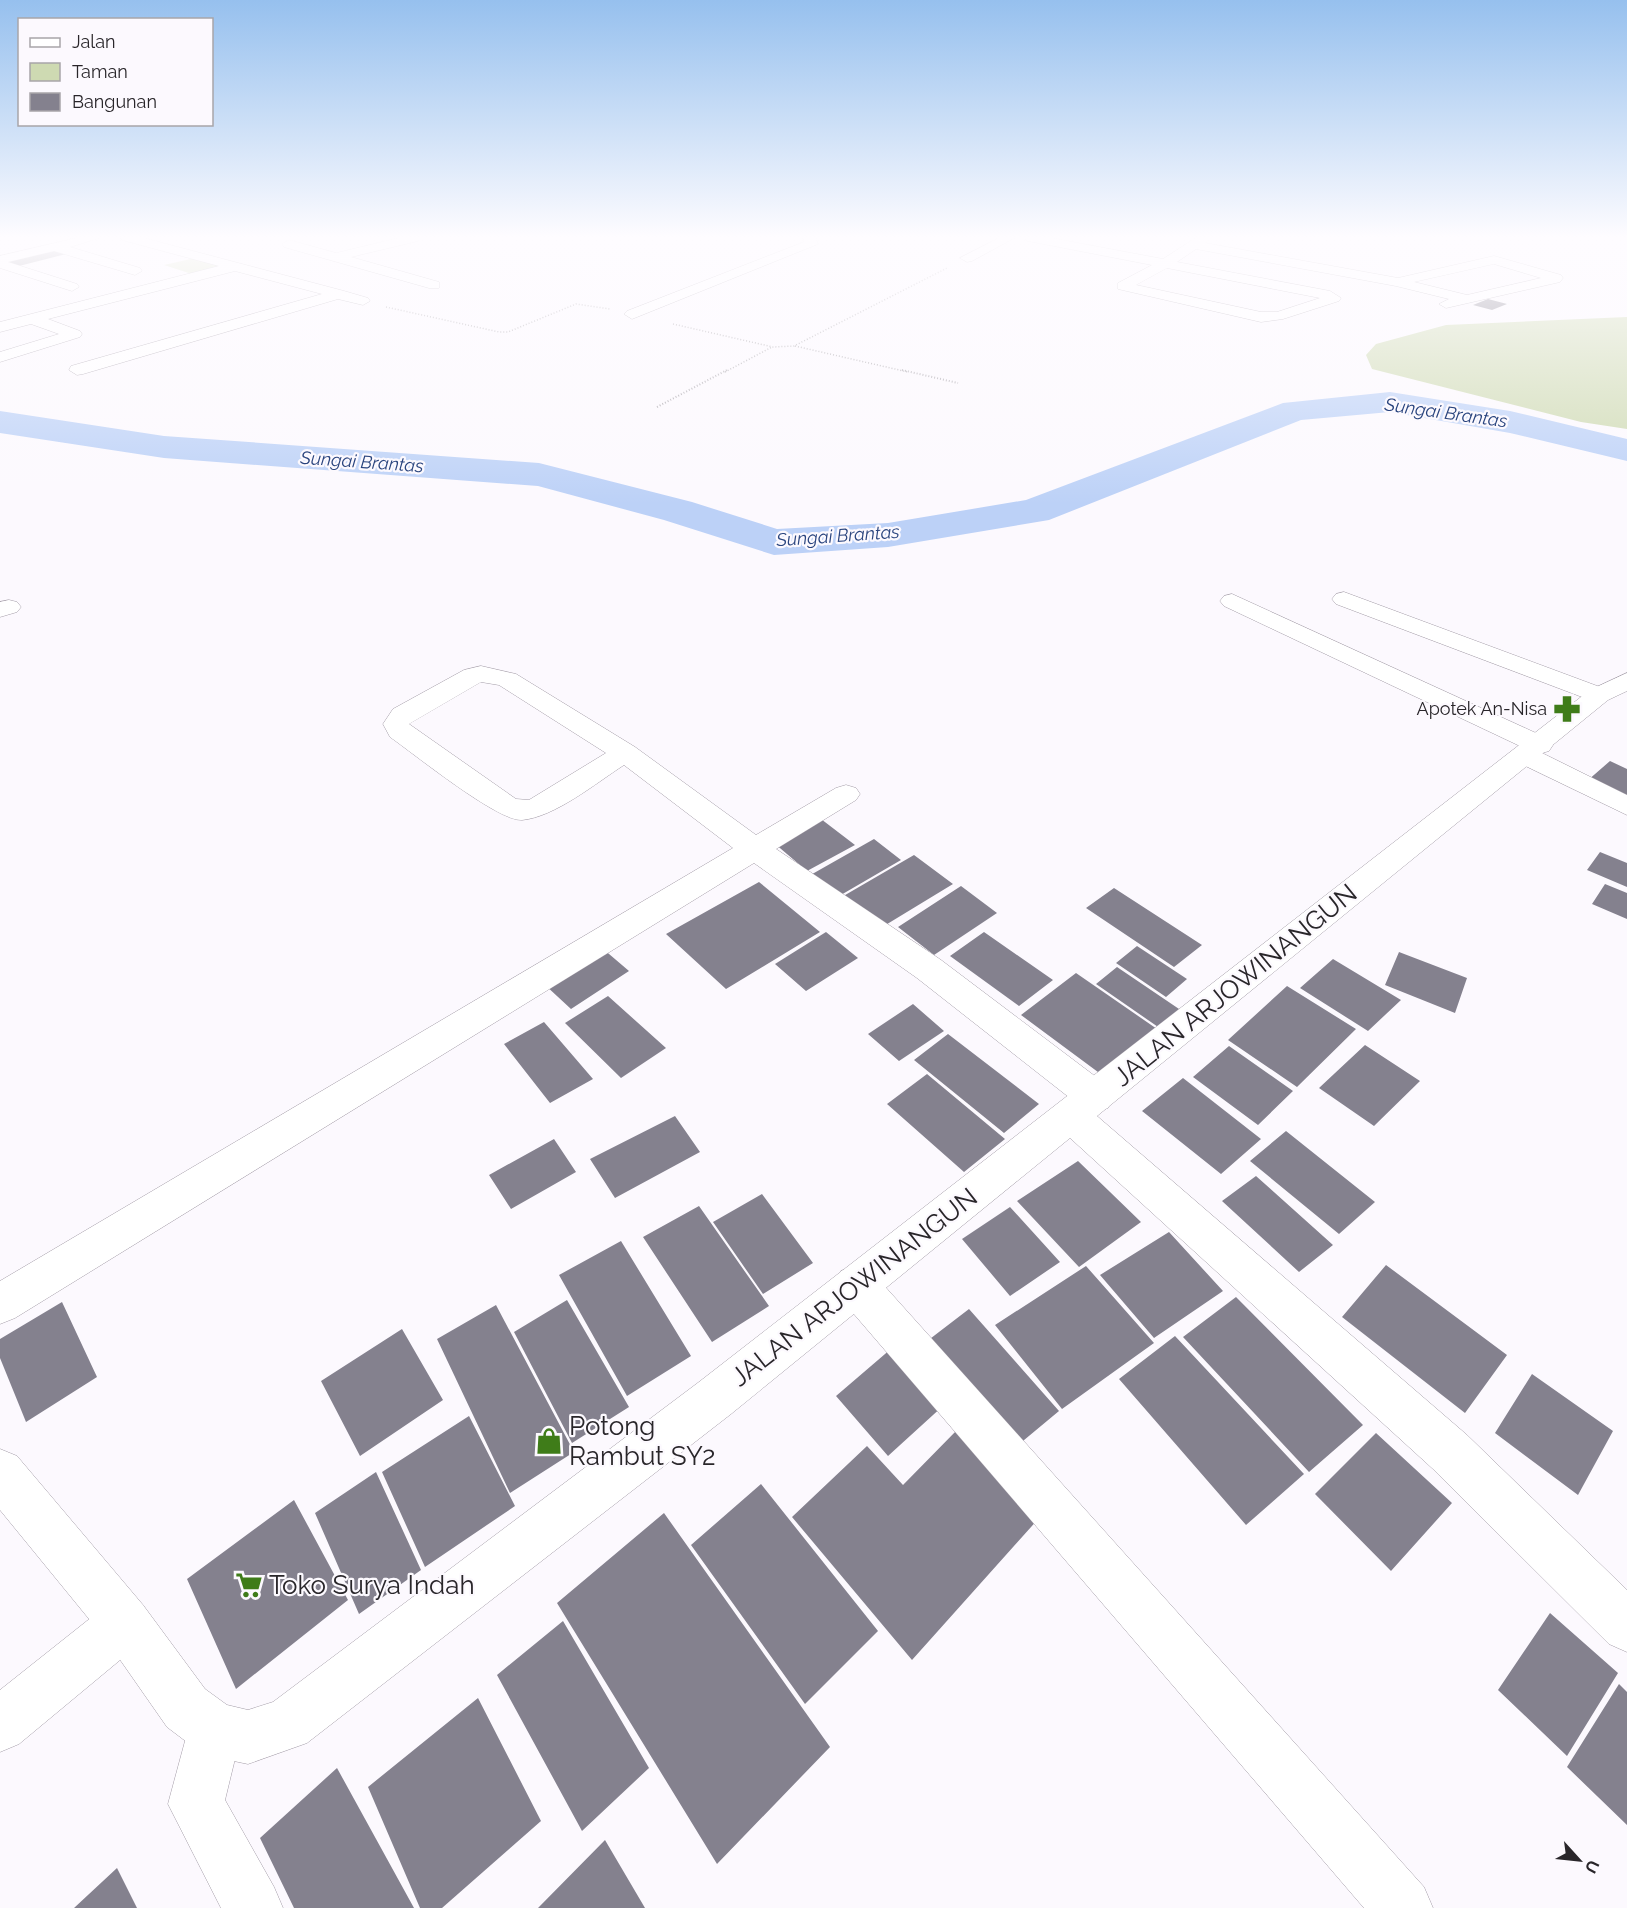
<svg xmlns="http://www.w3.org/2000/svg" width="1627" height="1908" font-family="Raleway,sans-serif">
  <rect width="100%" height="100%" fill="#fcf9fe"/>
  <!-- green -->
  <path fill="#cedab2" d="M195,258L226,267L195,275L164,265Z
    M1627,317V429L1581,422L1372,369L1366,355L1376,344L1446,325Z"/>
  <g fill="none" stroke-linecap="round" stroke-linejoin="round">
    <!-- river -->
    <path fill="#bcd1f7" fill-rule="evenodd" d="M1390,392L1510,411L1627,439V461L1510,433L1390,412L1301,420L1049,520L888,547L774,555L664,520L538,486L164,458L0,433V411L164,436L539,463L692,502L777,529L888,523L1026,500L1283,403Z"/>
  </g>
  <!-- building -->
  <path fill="#84818e" d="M53,248L70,253L19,266L2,261Z
    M1488,299L1507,304L1492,310L1473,305Z
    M1610,761L1627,769V800L1587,781Z
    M821,819L855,845L807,871L774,843Z
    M874,839L901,860L834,899L807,877Z
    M1600,852L1627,863V887L1587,870Z
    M914,855L953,884L879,929L840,898Z
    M759,882L820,932L726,989L666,934Z
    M1605,884L1627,893V919L1592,904Z
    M961,886L997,913L934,955L898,927Z
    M1114,888L1202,945L1174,967L1086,908Z
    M826,932L858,958L806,991L775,964Z
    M984,932L1053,980L1019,1006L950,956Z
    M1137,946L1187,979L1166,997L1116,963Z
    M602,948L629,971L571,1009L544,984Z
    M1399,952L1467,978L1455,1013L1385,985Z
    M1333,959L1401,1000L1368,1031L1300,988Z
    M1117,967L1182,1011L1161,1029L1096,984Z
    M1076,973L1157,1029L1102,1075L1021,1015Z
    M1287,986L1356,1029L1297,1087L1228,1040Z
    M608,996L666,1048L621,1078L565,1023Z
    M913,1004L944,1031L899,1061L868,1034Z
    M544,1022L593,1079L550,1103L504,1044Z
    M948,1034L1039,1104L1004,1133L914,1060Z
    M1365,1045L1420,1081L1374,1126L1319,1088Z
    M1229,1046L1293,1091L1258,1125L1193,1077Z
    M927,1074L1005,1139L964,1172L887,1104Z
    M1183,1078L1261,1139L1221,1174L1142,1111Z
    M675,1116L700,1152L615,1198L590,1159Z
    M1286,1131L1375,1202L1339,1234L1250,1161Z
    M554,1139L576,1172L511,1209L489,1175Z
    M1078,1161L1141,1222L1079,1267L1017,1201Z
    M1256,1176L1333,1245L1299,1272L1222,1201Z
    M762,1194L813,1263L763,1294L713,1222Z
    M699,1206L769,1306L712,1342L643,1237Z
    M1010,1207L1060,1262L1010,1296L962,1239Z
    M1169,1232L1223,1291L1154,1338L1100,1275Z
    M621,1241L691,1356L627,1396L559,1275Z
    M1386,1265L1507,1355L1465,1413L1342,1317Z
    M1086,1266L1154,1343L1062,1409L995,1325Z
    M1236,1297L1363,1425L1309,1472L1183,1337Z
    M567,1300L629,1407L572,1443L514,1332Z
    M62,1302L97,1377L26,1422L0,1358V1339Z
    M496,1305L574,1452L510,1493L437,1339Z
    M969,1309L1059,1411L1012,1450L922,1345Z
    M402,1329L443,1400L360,1456L321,1381Z
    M1175,1336L1304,1474L1246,1525L1119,1379Z
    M892,1348L944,1405L888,1456L836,1396Z
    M1532,1374L1613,1431L1578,1495L1495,1433Z
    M469,1416L515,1506L425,1567L382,1472Z
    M956,1431L1040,1517L912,1660L792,1517L867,1446L903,1485Z
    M1376,1433L1452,1503L1391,1571L1315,1494Z
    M376,1472L421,1570L359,1614L315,1513Z
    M761,1484L878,1631L805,1704L691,1545Z
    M294,1500L348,1600L236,1689L187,1579Z
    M664,1513L830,1747L717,1864L557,1603Z
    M1550,1613L1618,1673L1567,1756L1498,1690Z
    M563,1621L649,1768L582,1831L497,1675Z
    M1619,1684L1627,1692V1825L1567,1767Z
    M478,1698L541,1821L442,1908H420L368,1787Z
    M337,1768L414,1908H294L260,1838Z
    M605,1840L645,1908H538Z
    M117,1868L137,1908H74Z"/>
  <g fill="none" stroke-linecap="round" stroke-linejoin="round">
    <defs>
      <path id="street" d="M81,237H102L70,247L140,268L142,271L135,275L54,251L8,262L77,284L79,287L72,291L0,268V256Z
        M121,237H140L344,291L368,298L370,301L363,305L338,299L83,374L77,375L69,370L71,366L322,294L235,271L48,319L80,331L82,334L80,337L0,362V352L59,334L31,324L0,332V322L219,266L122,240Z
        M403,237L419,238L418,241L351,257L439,282V288H429L284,247L282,244L289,240L336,253Z
        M803,237H815L818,244L637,317L632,319L624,314L627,311L804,242Z
        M1001,237H1016L972,261L967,262L960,258Z
        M1022,237H1046L1163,259L1197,237H1211L1205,243L1398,278L1494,256L1561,275L1563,278L1560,282L1446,308L1439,304L1449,299L1396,286L1196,249L1177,262L1330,291L1341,298L1339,301L1283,319L1261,322L1118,289V283L1152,265L1028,241ZM1494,264L1541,278L1467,295L1414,282ZM1167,268L1320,298L1277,312H1261L1136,285Z
        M1344,592L1608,690L1612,695L1608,700L1599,703L1590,700L1336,604L1332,599L1336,594Z
        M1232,594L1549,739L1553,745L1549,751L1542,753L1627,795V815L1515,761L1511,755L1515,749L1522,747L1224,606L1220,601L1224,596Z
        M9,600L17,602L21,607L17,612L0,617V602Z
        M481,666L516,674L635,747L756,835L836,788L846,785L856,788L860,794L856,800L776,849L941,960L1108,1086L1113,1097L1108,1108L1095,1112L1090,1110L1467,1435L1627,1590V1652L1609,1644L1433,1469L1058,1127L1052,1116L1058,1105L1075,1102L917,978L754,863L15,1318L0,1324V1281L733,848L624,765C596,783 555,817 522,820C498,822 413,753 390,737L383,724L393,709L464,670ZM481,682L499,685L606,753L529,800L516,799L409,724Z
        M856,1266L871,1271L1424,1887L1433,1908H1364L841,1299L835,1285L841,1271Z
        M125,1597L143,1605L151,1623L143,1641L19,1744L0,1752V1690L107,1605Z
        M215,1703L234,1711L242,1730L225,1800L274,1887L283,1908H221L168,1804L188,1730L196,1711Z"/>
      <path id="secondary" d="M1627,673V691L1608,700L731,1414L307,1743L248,1764L215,1757L196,1749L167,1727L107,1641L0,1510V1449L17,1456L143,1605L205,1689L227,1705L248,1710L273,1702L699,1382L1590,690Z"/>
    </defs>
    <!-- street casing -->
    <use href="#street" stroke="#a39ca7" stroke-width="1"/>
    <!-- secondary casing -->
    <use href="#secondary" stroke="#a39ca7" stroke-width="1"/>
    <!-- path-far1 -->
    <path stroke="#a8a5aa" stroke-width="1.5" stroke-dasharray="1 2" stroke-linecap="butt" d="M386,307L499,332H508L576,304L610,309
      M673,324L773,347L794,346L947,268
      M795,346L908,372
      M725,372L772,347"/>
    <!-- path -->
    <path stroke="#a8a5aa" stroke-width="2" stroke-dasharray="1 2" stroke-linecap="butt" d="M902,370L958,383
      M657,407L727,370"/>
    <!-- street -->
    <use href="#street" fill="#fff" fill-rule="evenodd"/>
    <!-- secondary -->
    <use href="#secondary" fill="#fff" fill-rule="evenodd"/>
  </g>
  <!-- sky -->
  <linearGradient id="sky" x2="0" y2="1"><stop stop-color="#96c0ee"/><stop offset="0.47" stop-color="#fefcff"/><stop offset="1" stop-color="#fefcff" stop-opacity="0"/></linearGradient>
  <rect width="1627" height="504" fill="url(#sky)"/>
  <!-- icons -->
  <defs>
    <symbol id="pharmacy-bare" viewBox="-9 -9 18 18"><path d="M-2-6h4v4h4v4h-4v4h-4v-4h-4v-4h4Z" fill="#3f7c19" stroke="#fcf9fe" stroke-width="2.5" paint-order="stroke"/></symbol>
    <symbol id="shop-bare" viewBox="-9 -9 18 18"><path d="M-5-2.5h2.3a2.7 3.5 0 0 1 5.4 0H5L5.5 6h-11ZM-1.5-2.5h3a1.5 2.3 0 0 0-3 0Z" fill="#3f7c19" stroke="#fcf9fe" stroke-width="2.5" paint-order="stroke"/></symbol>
    <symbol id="supermarket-bare" viewBox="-9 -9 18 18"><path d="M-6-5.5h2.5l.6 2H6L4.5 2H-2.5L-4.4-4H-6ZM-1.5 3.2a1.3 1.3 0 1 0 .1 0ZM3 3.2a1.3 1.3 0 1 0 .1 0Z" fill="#3f7c19" stroke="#fcf9fe" stroke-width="2.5" paint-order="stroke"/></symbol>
  </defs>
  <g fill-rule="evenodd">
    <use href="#pharmacy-bare" x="1548" y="690" width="38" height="38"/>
    <use href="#shop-bare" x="530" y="1422" width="38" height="38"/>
    <use href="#supermarket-bare" x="230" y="1566" width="38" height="38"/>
  </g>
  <g text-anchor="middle" stroke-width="4.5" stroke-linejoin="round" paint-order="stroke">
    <!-- far-water labels -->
    <g font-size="18" font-style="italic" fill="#29447e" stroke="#fcf9fe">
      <text transform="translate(1446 413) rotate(8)" y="6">Sungai Brantas</text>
      <text transform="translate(362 462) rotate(4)" y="6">Sungai Brantas</text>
      <text transform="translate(838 536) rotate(-4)" y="6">Sungai Brantas</text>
    </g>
    <!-- far-poi labels -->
    <g font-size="18" fill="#29262a" stroke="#fcf9fe" text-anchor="end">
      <text x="1547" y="715">Apotek An-Nisa</text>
    </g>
    <!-- near-street labels -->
    <g font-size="26" fill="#29262a" stroke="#fcf9fe">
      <text transform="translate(1235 985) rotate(-39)" y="9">JALAN ARJOWINANGUN</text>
      <text transform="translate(854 1287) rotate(-38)" y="9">JALAN ARJOWINANGUN</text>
    </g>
    <!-- near-poi labels -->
    <g font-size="26" fill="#29262a" stroke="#fcf9fe" text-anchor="start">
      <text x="569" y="1435">Potong<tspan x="569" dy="30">Rambut SY2</tspan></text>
      <text x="269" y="1594">Toko Surya Indah</text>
    </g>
  </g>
  <!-- legend -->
  <rect x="18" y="18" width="195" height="108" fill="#fcf9fe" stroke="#a8a5a9" stroke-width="1.5"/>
  <rect x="30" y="38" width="30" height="9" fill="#ffffff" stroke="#a8a5a9" stroke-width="1.5"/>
  <text x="72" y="48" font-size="18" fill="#29262a">Jalan</text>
  <rect x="30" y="63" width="30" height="18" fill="#cedab2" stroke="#a8a5a9" stroke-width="1.5"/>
  <text x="72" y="78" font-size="18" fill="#29262a">Taman</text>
  <rect x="30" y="93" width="30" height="18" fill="#84818e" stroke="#a8a5a9" stroke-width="1.5"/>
  <text x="72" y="108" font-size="18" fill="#29262a">Bangunan</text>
  <!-- north arrow -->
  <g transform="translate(1579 1860) rotate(117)" stroke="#fcf9fe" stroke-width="4.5" paint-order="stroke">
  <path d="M0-4.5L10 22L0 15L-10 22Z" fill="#29262a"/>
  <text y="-9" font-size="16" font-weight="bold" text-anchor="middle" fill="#29262a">U</text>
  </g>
</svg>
